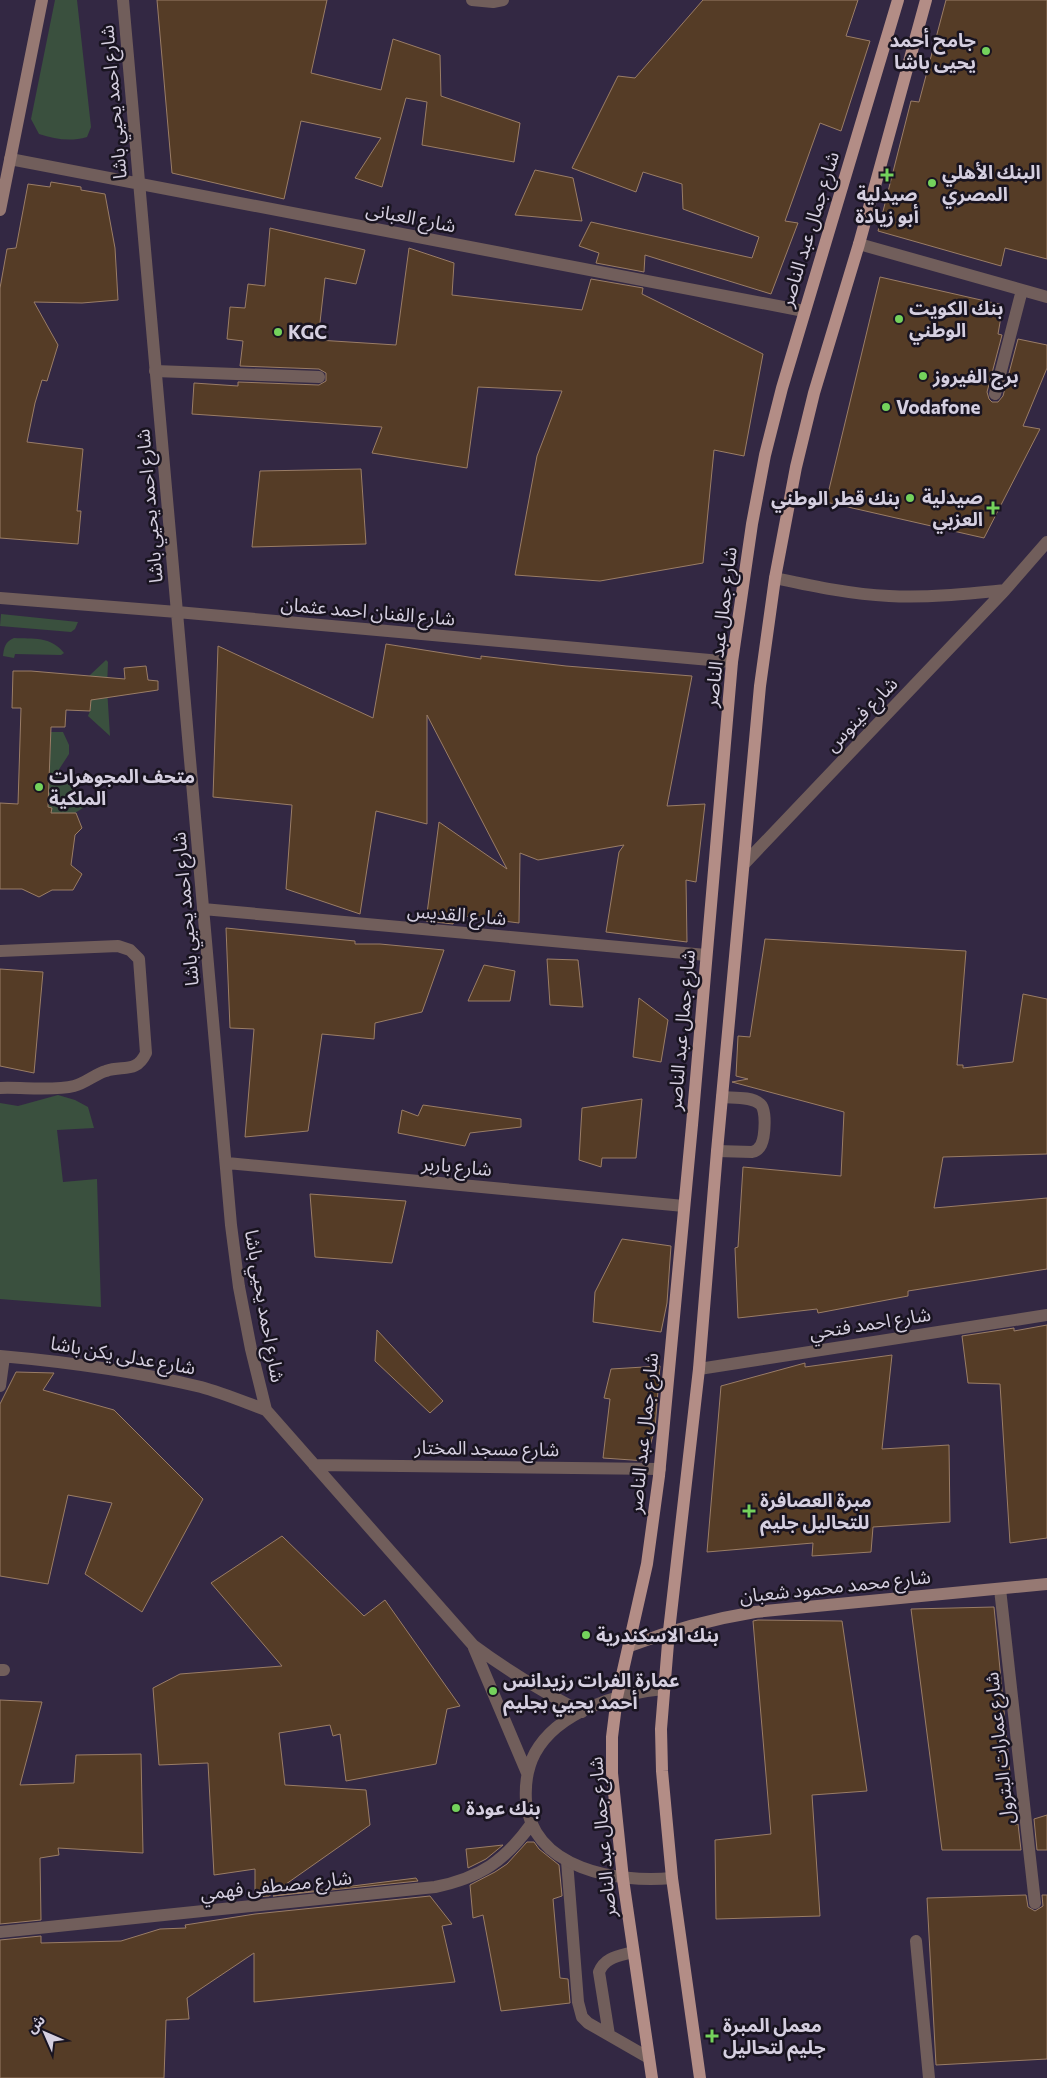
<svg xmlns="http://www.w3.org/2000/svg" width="1047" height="2078" font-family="Commissioner,'Noto Sans Arabic',sans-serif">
  <rect width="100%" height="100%" fill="#332843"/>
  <!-- green -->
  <path fill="#3a503e" d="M55,0H77L91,127L87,137C70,142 55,139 39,134L31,119Z
    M1,614L78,622L75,629L71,632L0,626Z
    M14,638C33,639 51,636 64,653L61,655L15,654L14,658L3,656C4,647 5,642 14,638Z
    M106,660L108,662L107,688L110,736L88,716L90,711L91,676H89Z
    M51,732H63L69,745V754L58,771L59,776L86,800V806L75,813H51L52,808L48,807Z
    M58,1095L75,1100L88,1107L94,1128L57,1130L63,1182L97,1179L101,1307L0,1299V1103L18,1106Z"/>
  <!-- building -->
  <path fill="#553c26" stroke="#9a7d66" d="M157,0H327L311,73L381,90L393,39L440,55L441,96L520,123L514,162L422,145L427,102L406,98L382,187L355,178L381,138L301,121L284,199L172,173Z
    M703,0H858L846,36L870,41L841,131L820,123L785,221L798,223L771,294L645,255L644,272L596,263L599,253L579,246L591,222L752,258L759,237L683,209L682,184L643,172L636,192L572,168L618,76L635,78Z
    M946,0H1047V259L1005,248L1001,266L878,231L911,101L919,102Z
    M535,170L573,178L582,221L515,215Z
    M51,182L81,187V190L105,194L115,248L118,300L82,303L34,302L58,345L47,381L42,380L35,403L27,442L83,449L77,511H81L78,544L0,538V288L7,249L16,248L28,184L50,187Z
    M270,228L365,250L356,284L325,278L318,340L396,345L409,248L454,263L452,295L582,310L591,279L643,288L642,294L763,354L744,456L714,450L703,563L600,581L515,575L537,456L562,391L478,387L467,468L372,453L382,427L192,414L194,383L238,386V382L319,385L326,381V373L319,369L240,366L243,341L227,339L230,307L245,308L248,284L265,286Z
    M880,277L1003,305L998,334L1002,335L987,392L989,399L992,402H998L1003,396L1018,339L1047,345V368L1023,426L1040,429L984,538L826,502Z
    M361,469L366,544L252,547L260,471Z
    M386,644L481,659V656L566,666L692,676L667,806L705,804L696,882L686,880L687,942L606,932L619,852L624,845L538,860L520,853L519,923L456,915L453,924L426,921L439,822L507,869L427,715V824L376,811L360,914L286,889L292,805L213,797L218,646L373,718Z
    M146,666L148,680L158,681V690L91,700L90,711L66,710L65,727H51L48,807L52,808L51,813H76L82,828L75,835L71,865L82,874L73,890H52L39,897L22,889H0V803L18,804L21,708H12L13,671H31L125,679L124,668Z
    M226,928L355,941V944H380L444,950L422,1012L375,1023L374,1039L322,1034L308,1131L245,1137L254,1029L230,1028Z
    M765,939L966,951L957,1065H963V1068L1013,1062L1023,994L1047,999V1154L943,1157L934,1208L1047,1198V1269L908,1291V1296L818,1313L817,1309L738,1318L735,1248L738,1247L743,1167L841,1176L844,1112L732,1082L748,1079L736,1076L738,1036L750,1037Z
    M547,959L578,960L583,1007L550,1005Z
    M484,965L515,971L510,1001H468Z
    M0,969L43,972L34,1073L0,1066Z
    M639,998L668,1020L661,1062L633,1057Z
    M642,1099L636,1158H602L601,1167L579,1160L582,1108Z
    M423,1105L521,1119V1127L470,1133L465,1146L398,1133L402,1110L418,1116Z
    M310,1194L406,1201L392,1263L315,1257Z
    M622,1239L671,1246L667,1303L661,1332L593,1322L595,1292Z
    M1047,1325V1538L1010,1543L1000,1384L968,1383L962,1336L1014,1328V1331Z
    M377,1330L443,1401L430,1413L375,1361Z
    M892,1355L882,1449L949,1445L950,1522L873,1527L871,1552L812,1556L813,1543L707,1552L721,1386L805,1363V1367Z
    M660,1366L655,1428L646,1461L603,1458L610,1399L604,1398L611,1369Z
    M16,1372L54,1373L43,1390L114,1410L203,1499L142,1612L85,1574L112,1503L68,1495L48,1584L0,1576V1404Z
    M282,1536L364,1616L385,1600L460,1706L447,1709L436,1764L346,1781L340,1734L333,1736L330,1725L279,1733L285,1785L366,1790L370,1825L269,1896L255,1897V1869L214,1875L208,1763L159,1765L153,1688L180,1674L282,1666L211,1583Z
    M994,1607L1015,1825L1018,1824L1021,1850H942L911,1609Z
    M758,1620L842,1621L867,1791L812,1795L820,1916L716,1919L715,1840L771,1834L753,1621Z
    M0,1700L42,1702L20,1785L74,1783L76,1755L141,1754L143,1853L58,1848L59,1855L40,1858L41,1920L0,1924Z
    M1047,1815V1850H1037L1034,1819Z
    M527,1842H534L539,1849L559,1865L562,1896L553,1899L560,1978L568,1979L570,2003L501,2011L483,1915L473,1918L470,1885L495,1872L507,1864Z
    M503,1845L486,1859L468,1868L466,1849Z
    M416,1878L418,1881L273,1896Z
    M1026,1895L1028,1907L1035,1911L1043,1906L1042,1895H1047V2059L936,2065L927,1898Z
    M430,1896L452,1924L442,1926L455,1982L254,2002V1953L187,1998L189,2019L166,2020L164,2078H0V1940L41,1936V1943L121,1941L160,1929L186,1928L185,1925L255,1914Z"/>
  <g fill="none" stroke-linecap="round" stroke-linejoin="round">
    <!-- lane -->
    <path stroke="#715e5b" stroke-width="12" d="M472,0L493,2L503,0
      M155,371L319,377
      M0,951L118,946L130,950L139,959L146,1053C136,1074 123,1065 106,1071C95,1074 86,1083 74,1086C55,1091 21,1087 0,1088
      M717,1151L752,1152C756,1151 759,1149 761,1145C765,1137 767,1109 760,1104C751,1096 733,1098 722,1097
      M567,1861L578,2002L582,2017L588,2023L649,2058
      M609,2035L599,1972C605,1957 619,1956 633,1952"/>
    <!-- street -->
    <path stroke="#715e5b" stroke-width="12" d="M123,0L231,1225L239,1287L251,1349L266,1410L473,1645C508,1671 543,1692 582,1712
      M10,159L804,311
      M859,244L1047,297
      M995,394L1022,290
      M775,578C813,586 850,594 889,596C928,598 966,594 1005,590
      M0,598L177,612L732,662
      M744,864L1005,590L1047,542
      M203,909L706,955
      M227,1163L684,1206
      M0,1356C68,1362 134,1371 201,1387C223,1393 244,1402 266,1410
      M699,1369L1047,1315
      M0,1386L4,1357
      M314,1465L660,1469
      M1000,1589L1035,1903
      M474,1648L527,1773
      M0,1670H4
      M663,1689C619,1693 558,1711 535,1753C527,1768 525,1785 526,1801C533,1870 618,1883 672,1878
      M0,1932L435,1887C480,1878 505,1861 532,1823
      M916,1941L929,2078"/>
    <!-- secondary -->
    <path stroke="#967973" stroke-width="12" d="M0,210L42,0
      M630,1646C671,1630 712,1619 755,1612L1047,1584"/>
    <!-- primary -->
    <path stroke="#b38d86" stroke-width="12" d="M652,2078L623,1879L612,1773V1737L617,1697L647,1564L659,1476L692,1125L732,662L752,524L765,455L782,388L898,0
      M700,2078L672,1878L662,1771L661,1729L669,1631L699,1369L717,1151L760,686L775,578L796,467L814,393L859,244L926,0"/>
  </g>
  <!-- markers -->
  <g fill="#74d25c" stroke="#191420" stroke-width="2">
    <circle cx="986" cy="51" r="5"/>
    <path d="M884.5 167.5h5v5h5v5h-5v5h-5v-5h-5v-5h5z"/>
    <circle cx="932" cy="183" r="5"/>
    <circle cx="899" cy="319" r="5"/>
    <circle cx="278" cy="332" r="5"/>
    <circle cx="923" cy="376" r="5"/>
    <circle cx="886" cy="407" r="5"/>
    <circle cx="910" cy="498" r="5"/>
    <path d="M990.5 500.5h5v5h5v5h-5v5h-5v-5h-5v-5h5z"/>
    <circle cx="39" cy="787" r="5"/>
    <path d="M746.5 1503.5h5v5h5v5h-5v5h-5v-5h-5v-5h5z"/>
    <circle cx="586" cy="1635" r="5"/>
    <circle cx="493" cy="1691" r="5"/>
    <circle cx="456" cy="1808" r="5"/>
    <path d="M709.5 2028.5h5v5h5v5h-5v5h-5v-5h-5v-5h5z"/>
  </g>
  <g text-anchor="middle" stroke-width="5" stroke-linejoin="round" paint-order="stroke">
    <!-- poi labels -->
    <g font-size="19" font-weight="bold" fill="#d5cfe0" stroke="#191420" text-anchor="start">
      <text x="976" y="47" text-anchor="end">جامح أحمد<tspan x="976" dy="22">يحيى باشا</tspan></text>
      <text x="942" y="179">البنك الأهلي<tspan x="942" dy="22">المصري</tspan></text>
      <text x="887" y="201" text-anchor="middle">صيدلية<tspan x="887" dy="22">أبو زيادة</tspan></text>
      <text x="909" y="315">بنك الكويت<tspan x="909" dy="22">الوطني</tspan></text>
      <text x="288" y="339">KGC</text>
      <text x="933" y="383">برج الفيروز</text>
      <text x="896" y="414">Vodafone</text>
      <text x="983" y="504" text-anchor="end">صيدلية<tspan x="983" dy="22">العزبي</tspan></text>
      <text x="900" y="505" text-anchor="end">بنك قطر الوطني</text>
      <text x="49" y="783">متحف المجوهرات<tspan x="49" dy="22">الملكية</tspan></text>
      <text x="760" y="1507">مبرة العصافرة<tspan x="760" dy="22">للتحاليل جليم</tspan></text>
      <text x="596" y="1642">بنك الاسكندرية</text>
      <text x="503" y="1687">عمارة الفرات رزيدانس<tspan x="503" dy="22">أحمد يحيي بجليم</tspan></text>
      <text x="466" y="1815">بنك عودة</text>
      <text x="723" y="2032">معمل المبرة<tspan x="723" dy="22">جليم لتحاليل</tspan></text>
    </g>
    <!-- street labels -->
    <g font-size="19" fill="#d5cfe0" stroke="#191420">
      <text transform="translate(113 102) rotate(-95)" y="7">شارع احمد يحيي باشا</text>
      <text transform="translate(411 217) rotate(11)" y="7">شارع العبانى</text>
      <text transform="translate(809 229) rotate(-73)" y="7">شارع جمال عبد الناصر</text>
      <text transform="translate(149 506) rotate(-95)" y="7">شارع احمد يحيي باشا</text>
      <text transform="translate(368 611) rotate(5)" y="7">شارع الفنان احمد عثمان</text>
      <text transform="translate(720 627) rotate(-83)" y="7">شارع جمال عبد الناصر</text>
      <text transform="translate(861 714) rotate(-46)" y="7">شارع فينوس</text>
      <text transform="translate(185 909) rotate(-95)" y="7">شارع احمد يحيي باشا</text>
      <text transform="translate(457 914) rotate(5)" y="7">شارع القديس</text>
      <text transform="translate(681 1030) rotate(-85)" y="7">شارع جمال عبد الناصر</text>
      <text transform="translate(457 1166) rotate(5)" y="7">شارع باربر</text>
      <text transform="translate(265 1306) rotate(80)" y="7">شارع احمد يحيي باشا</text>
      <text transform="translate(870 1323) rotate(-9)" y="7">شارع احمد فتحي</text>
      <text transform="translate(123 1355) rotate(10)" y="7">شارع عدلى يكن باشا</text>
      <text transform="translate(643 1433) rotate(-84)" y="7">شارع جمال عبد الناصر</text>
      <text transform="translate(487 1448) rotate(1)" y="7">شارع مسجد المختار</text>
      <text transform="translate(835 1586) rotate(-6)" y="7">شارع محمد محمود شعبان</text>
      <text transform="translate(999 1748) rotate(-96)" y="7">شارع عمارات البترول</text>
      <text transform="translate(602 1837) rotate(-95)" y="7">شارع جمال عبد الناصر</text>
      <text transform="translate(276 1885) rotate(-6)" y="7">شارع مصطفى فهمي</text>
    </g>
  </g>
  <!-- north arrow -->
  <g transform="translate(45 2033) rotate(315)" stroke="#191420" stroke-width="4" paint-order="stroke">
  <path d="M0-4L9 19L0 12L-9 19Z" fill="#d5cfe0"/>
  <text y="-8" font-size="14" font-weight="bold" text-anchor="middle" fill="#d5cfe0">ش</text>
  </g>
</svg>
